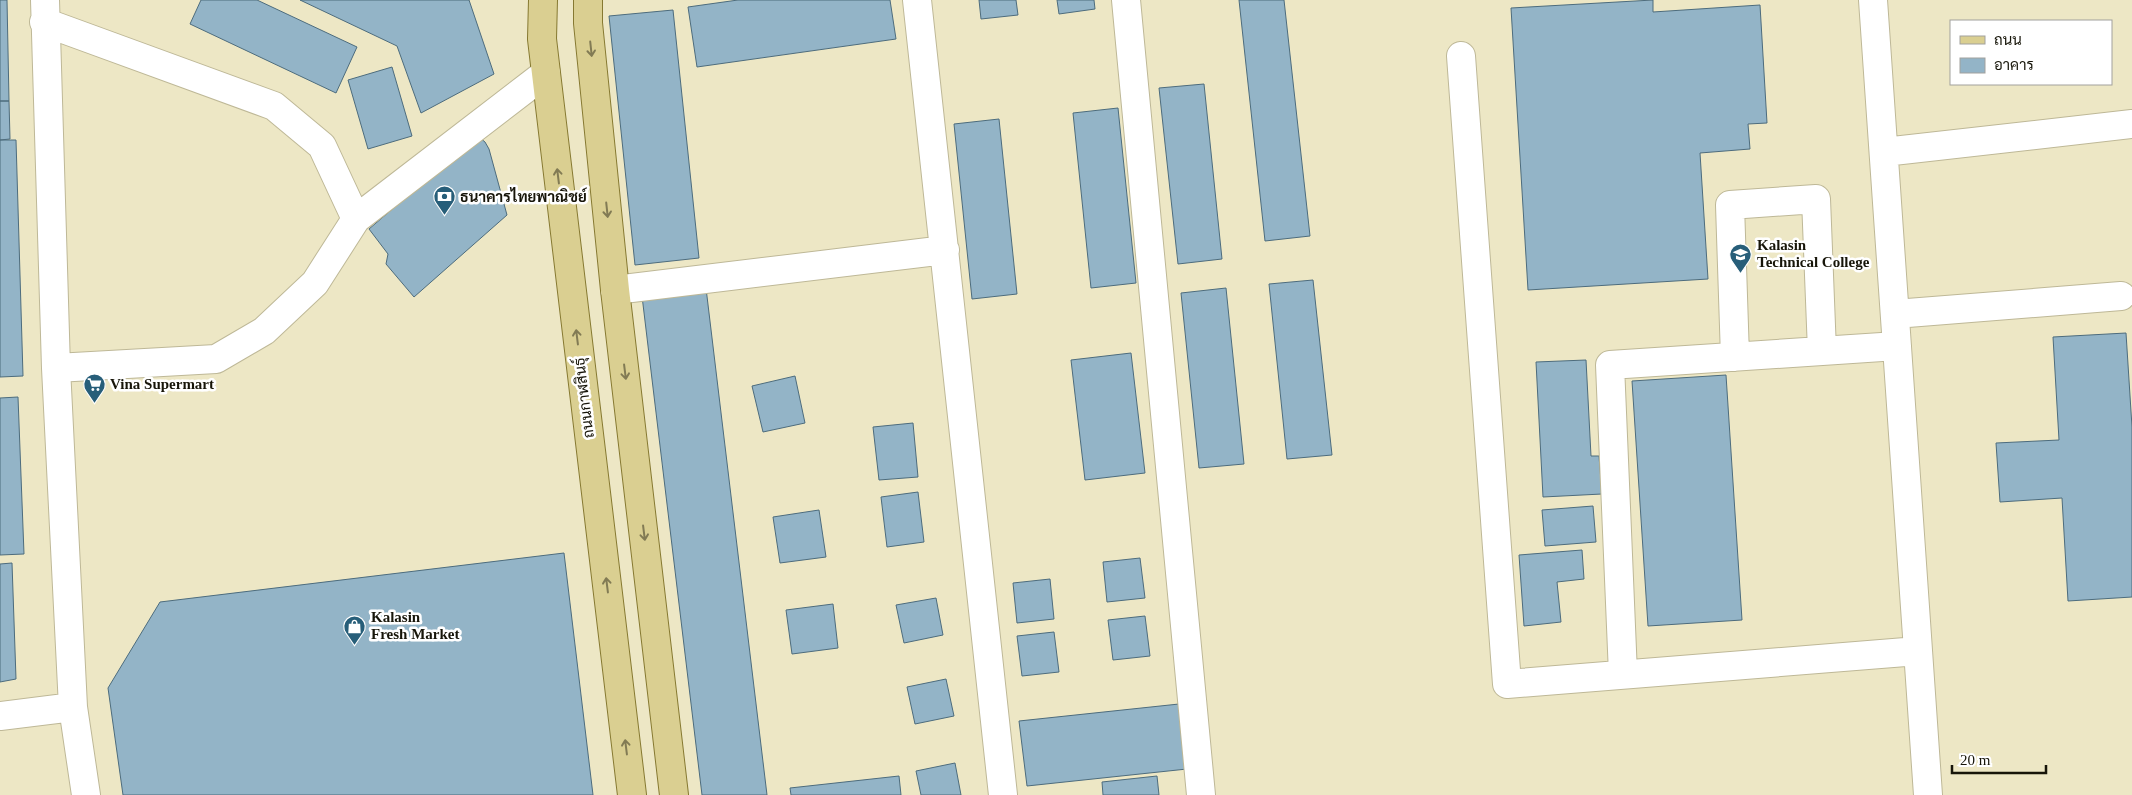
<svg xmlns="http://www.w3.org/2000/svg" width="2132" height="795" font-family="'Times New Roman',Sarabun,serif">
  <rect width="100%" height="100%" fill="#ede7c5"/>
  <!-- building -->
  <path fill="#93b4c7" stroke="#4d6c7d" d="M0,0H7L9,101H0Z
    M201,0H257L357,47L336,93L190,24Z
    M300,0H469L494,74L421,113L397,46Z
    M738,0H890L896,39L697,67L688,7Z
    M979,0H1016L1018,15L981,19Z
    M1057,0H1094L1095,9L1059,14Z
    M1239,0H1284L1310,236L1265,241Z
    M1653,0V12L1760,5L1767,123L1748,124L1750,149L1700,153L1708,279L1528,290L1511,8Z
    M673,10L699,258L635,265L609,16Z
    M392,67L412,136L368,149L348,80Z
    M1204,84L1222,259L1178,264L1159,88Z
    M0,101H9L10,139L0,140Z
    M1118,108L1136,283L1091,288L1073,113Z
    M999,119L1017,294L972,299L954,124Z
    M480,138L485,142L489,149L507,215L414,297L386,264L388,254L369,229L473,140Z
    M0,140H16L23,376L0,377Z
    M1313,280L1332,455L1287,459L1269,284Z
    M706,288L767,795H702L642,296Z
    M1226,288L1244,464L1199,468L1181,293Z
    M2126,333L2132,427V597L2068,601L2062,498L2000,502L1996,443L2059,440L2053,337Z
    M1131,353L1145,473L1085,480L1071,360Z
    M1586,360L1591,456H1599L1602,494L1543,497L1536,362Z
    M1726,375L1742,620L1648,626L1632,381Z
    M795,376L805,423L763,432L752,386Z
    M18,397L24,554L0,555V398Z
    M913,423L918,477L879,480L873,427Z
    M918,492L924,542L887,547L881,497Z
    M1593,506L1596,542L1545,546L1542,510Z
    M819,510L826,557L780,563L773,517Z
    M1582,550L1584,579L1557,582L1561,622L1524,626L1519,555Z
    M564,553L593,795H123L108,688L160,602Z
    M1140,558L1145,598L1107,602L1103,562Z
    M12,563L16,679L0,682V564Z
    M1050,579L1054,619L1017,623L1013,583Z
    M936,598L943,635L904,643L896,605Z
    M833,604L838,648L792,654L786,610Z
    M1145,616L1150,656L1113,660L1108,620Z
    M1054,632L1059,672L1022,676L1017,636Z
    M946,679L954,716L915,724L907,687Z
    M1179,704L1187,769L1027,786L1019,721Z
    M955,763L961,795H921L916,771Z
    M899,776L901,795H791L790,788Z
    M1157,776L1159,795H1103L1102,782Z"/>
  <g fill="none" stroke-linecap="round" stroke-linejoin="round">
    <defs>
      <path id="minor" d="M45,0L56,368L73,707L86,795
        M917,0L1003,795
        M1126,0L1201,795
        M1873,0L1928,795
        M44,22L274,106L322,146L356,219L315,283L264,331L216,359L56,368
        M1461,56L1507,684L1918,651
        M1884,152L2132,124
        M356,219L546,73
        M615,290L945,250
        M1895,314L2121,296
        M1735,357L1730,205L1816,199L1822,351
        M1623,674L1610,365L1897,346
        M0,716L73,707"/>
      <path id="major" d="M543,0L542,39L546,73L632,795
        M588,0V23L615,290L674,795"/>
    </defs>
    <!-- minor casing -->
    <use href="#minor" stroke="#beb897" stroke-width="30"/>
    <!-- major casing -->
    <use href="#major" stroke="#867931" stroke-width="30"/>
    <!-- minor -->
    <use href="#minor" stroke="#fff" stroke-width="28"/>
    <!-- major -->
    <use href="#major" stroke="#dacf91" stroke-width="28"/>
  </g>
  <!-- one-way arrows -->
  <defs><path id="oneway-shaft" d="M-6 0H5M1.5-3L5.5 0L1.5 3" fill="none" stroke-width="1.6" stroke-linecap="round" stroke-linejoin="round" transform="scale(1.25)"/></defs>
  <g stroke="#827b54">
    <use href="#oneway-shaft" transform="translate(591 49) rotate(84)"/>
    <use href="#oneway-shaft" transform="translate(558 176) rotate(-97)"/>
    <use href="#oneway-shaft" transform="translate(607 210) rotate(84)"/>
    <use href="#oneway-shaft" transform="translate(577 337) rotate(-97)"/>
    <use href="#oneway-shaft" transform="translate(625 372) rotate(83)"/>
    <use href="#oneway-shaft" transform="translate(644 533) rotate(83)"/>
    <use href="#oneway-shaft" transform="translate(607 585) rotate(-97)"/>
    <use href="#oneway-shaft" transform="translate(626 747) rotate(-97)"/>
  </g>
  <!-- icons -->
  <defs>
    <symbol id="bank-pin" viewBox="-11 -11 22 30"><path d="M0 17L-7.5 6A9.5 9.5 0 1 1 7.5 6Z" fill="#275e79" stroke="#fff"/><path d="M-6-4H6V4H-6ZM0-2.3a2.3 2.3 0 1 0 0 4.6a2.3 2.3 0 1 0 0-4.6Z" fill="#fff"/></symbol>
    <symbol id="university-pin" viewBox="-11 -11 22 30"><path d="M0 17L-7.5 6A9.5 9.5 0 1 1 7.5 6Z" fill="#275e79" stroke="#fff"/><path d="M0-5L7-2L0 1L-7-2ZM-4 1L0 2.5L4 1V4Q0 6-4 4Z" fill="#fff"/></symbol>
    <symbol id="supermarket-pin" viewBox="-11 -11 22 30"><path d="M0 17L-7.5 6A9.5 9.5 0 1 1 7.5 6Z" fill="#275e79" stroke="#fff"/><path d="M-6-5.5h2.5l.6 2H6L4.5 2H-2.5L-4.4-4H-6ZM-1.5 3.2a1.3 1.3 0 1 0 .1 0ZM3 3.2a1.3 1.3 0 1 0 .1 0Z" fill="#fff"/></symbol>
    <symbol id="shop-pin" viewBox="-11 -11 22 30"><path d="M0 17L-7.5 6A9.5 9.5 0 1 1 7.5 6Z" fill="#275e79" stroke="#fff"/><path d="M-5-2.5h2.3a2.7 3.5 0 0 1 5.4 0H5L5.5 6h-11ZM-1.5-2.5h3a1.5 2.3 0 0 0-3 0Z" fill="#fff"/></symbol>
  </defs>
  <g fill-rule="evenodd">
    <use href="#bank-pin" x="432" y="184" width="25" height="34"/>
    <use href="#university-pin" x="1728" y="242" width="25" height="34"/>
    <use href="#supermarket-pin" x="82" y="372" width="25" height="34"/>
    <use href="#shop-pin" x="342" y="614" width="25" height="34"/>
  </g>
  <g text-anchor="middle" stroke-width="5" stroke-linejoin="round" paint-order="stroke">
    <!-- poi labels -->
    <g font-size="15" font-weight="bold" fill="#171509" stroke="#fff" text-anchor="start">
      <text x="460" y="202">ธนาคารไทยพาณิชย์</text>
      <text x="1757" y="250">Kalasin<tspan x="1757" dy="17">Technical College</tspan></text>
      <text x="110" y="389">Vina Supermart</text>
      <text x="371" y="622">Kalasin<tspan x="371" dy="17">Fresh Market</tspan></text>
    </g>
    <!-- street labels -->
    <g font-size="15" fill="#171509" stroke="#fff">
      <text transform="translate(584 398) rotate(-97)" y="5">ถนนกาฬสินธุ์</text>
    </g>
  </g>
  <!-- legend -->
  <rect x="1950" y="20" width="162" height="65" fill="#ffffff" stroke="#a2a19d"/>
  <rect x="1960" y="36" width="25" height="8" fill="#dacf91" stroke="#a2a19d"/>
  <text x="1994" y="45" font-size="15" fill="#171509">ถนน</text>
  <rect x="1960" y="58" width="25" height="15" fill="#93b4c7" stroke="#a2a19d"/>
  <text x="1994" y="70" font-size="15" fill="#171509">อาคาร</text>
  <!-- scale -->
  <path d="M1952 765v8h94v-8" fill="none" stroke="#171509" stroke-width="2.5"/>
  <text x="1960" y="765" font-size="15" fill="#171509" stroke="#ffffff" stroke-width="4" paint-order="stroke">20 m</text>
</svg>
